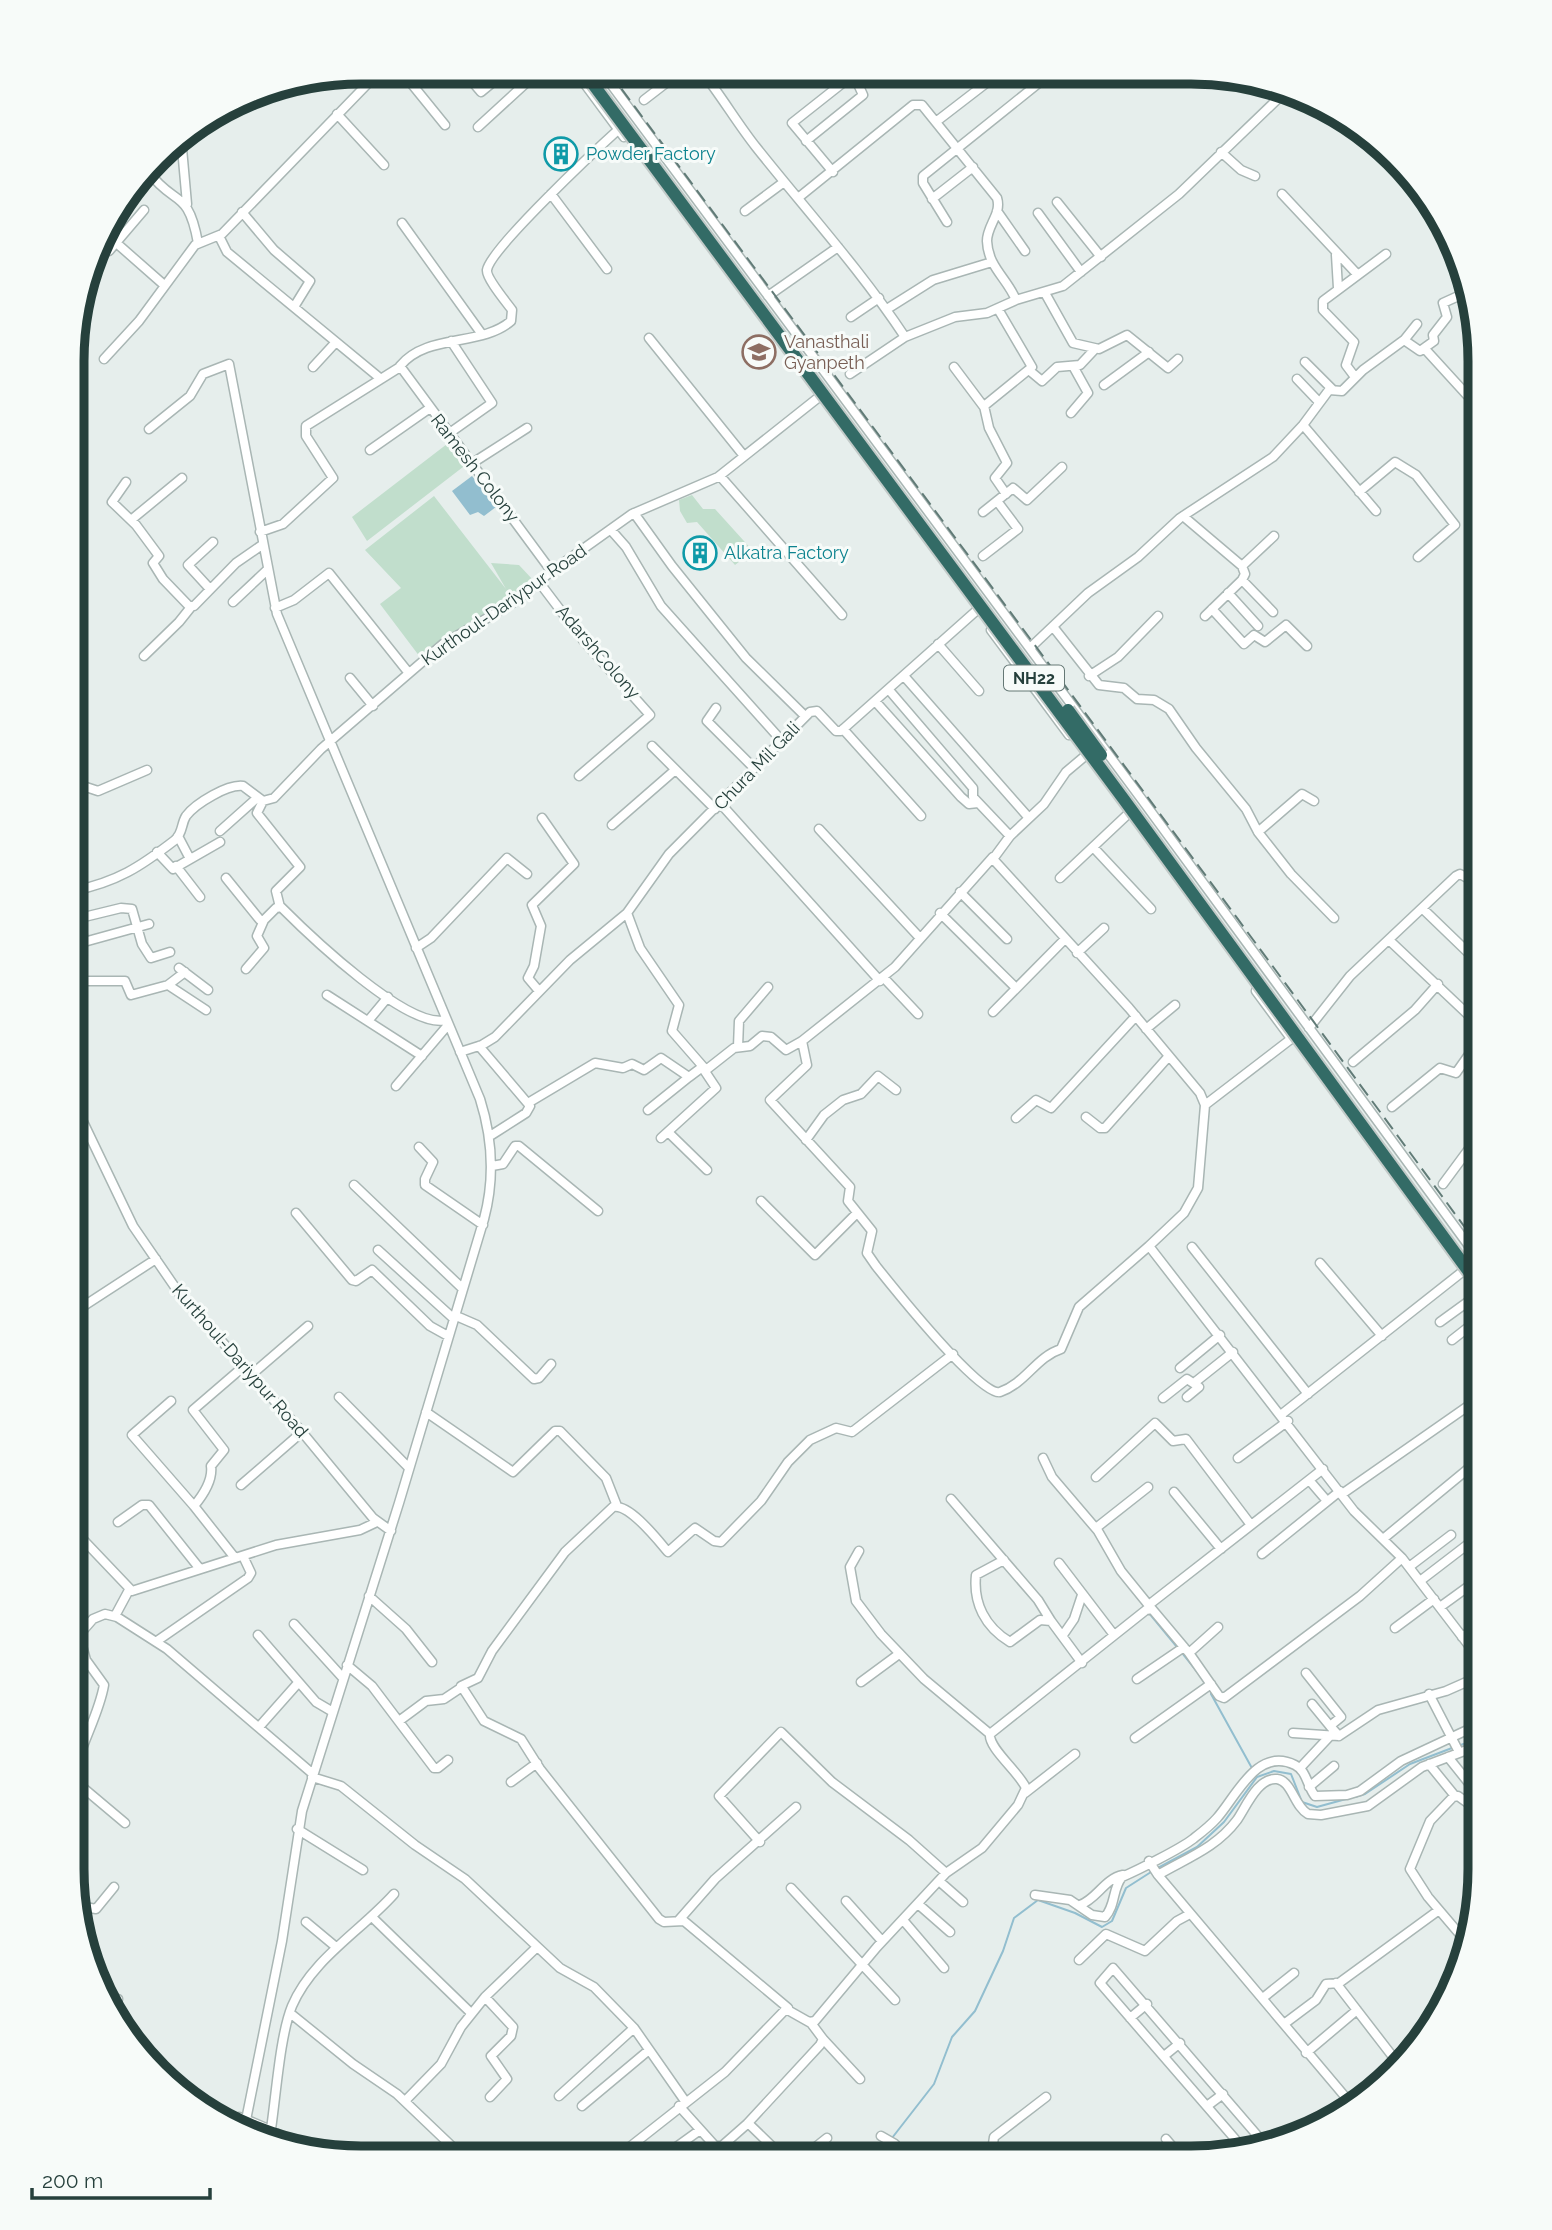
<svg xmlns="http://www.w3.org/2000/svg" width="1552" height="2230" font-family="Raleway,sans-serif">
  <rect width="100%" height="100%" fill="#e6eeec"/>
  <!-- green -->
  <path fill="#c1decc" d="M447,444L463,467L367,541L352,517Z
    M692,495L703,509H715L753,551L735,565L697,522L687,523L680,511L679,500Z
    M434,496L506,589L491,563L519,565L534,581L423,661L380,604L401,588L365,550Z"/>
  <!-- water -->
  <path fill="#92becf" d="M472,476L496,507L484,516L478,512L470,515L452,491Z"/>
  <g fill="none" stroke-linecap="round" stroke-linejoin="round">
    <!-- stream -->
    <path stroke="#92becf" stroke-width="2" d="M1149,1613L1177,1647
      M1182,1653L1198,1673
      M1211,1694L1253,1770
      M1458,1746L1480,1738
      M1355,1797L1365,1794L1410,1764L1452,1748
      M1156,1869L1197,1847L1224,1822L1257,1777L1274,1771L1291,1774L1302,1802L1317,1807L1346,1799
      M892,2138L934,2084L952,2037L975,2011L1003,1951L1014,1918L1038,1900L1075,1913L1102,1927L1112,1921L1126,1888L1151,1872
      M884,2157L889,2143"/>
    <defs>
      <path id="minor" d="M402,72L445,125
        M444,72L446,74
        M464,72L481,92L498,78L494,72
        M576,72L624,137
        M602,72L1143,801L1480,1261
        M703,73C722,97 737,123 756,147C806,210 860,269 905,337
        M644,100L679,73
        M337,114L384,165
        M937,121L998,74
        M478,127L538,72
        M181,137L187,204
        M806,141L863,95L853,73
        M1221,152L1241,170L1255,176
        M148,171C174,207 188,187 198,243
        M833,172L792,123L854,74
        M551,194L607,269
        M1282,194L1357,274
        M798,198L913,105H922L997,198C1002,214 987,225 987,241C988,267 1007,278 1016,300
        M932,199L973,167
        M1057,202L1101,257
        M745,211L784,182
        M997,211L1025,251
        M242,212L274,250L310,281L294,307
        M1038,213L1081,272
        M947,222L923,183V176L1050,74
        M402,223L481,333
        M105,233L163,284
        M219,236L227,252L381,379
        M99,250L109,251L144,210
        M1336,255L1338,288
        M1045,293L1073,343L1099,349L1127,335L1168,368L1178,359
        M768,296L838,247
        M887,309L933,280L992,262
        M998,309L1032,367L984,406L989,428L1007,463L995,478L1006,494
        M851,317L879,298
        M649,338L744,456
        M1405,339L1417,324
        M1425,349L1467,395
        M104,359L139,321L195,245L222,234L379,72
        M1305,362L1332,389
        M313,367L336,342
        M954,367L984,407
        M1030,371L1042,381L1057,367L1080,365L1095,349
        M850,374L905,337L955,317L987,313L1016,300L1063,286L1179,194L1287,90
        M1355,377L1346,365L1354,342L1323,310V301L1386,254
        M1297,379L1319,402
        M1104,385L1149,352
        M1071,413L1088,393L1073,366
        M1303,425L1376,511
        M149,429L190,396L203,374L229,364L277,614L480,1099C493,1140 495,1178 484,1219L399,1503L302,1811L282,1941L246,2120
        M451,432L492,403L451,341
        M370,450L430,408
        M471,464L527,428
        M720,476L842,615
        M126,482L112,502L136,525L159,556L153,563L163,579L189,606H194L236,563L262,545
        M1359,492L1395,462L1416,475L1455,525L1418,557
        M983,512L1013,488L1027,500L1062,467
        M634,513L672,566L746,658L805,716
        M1183,516L1242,566L1274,536
        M131,520L182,478
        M611,530L626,547L661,606L781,740
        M260,532L283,524L333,478L306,436V426L400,367
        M983,556L1018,529L997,501
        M552,572L400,366C427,333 481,347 511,321L512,310C507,303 486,278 487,270C490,249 598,148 619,129
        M1242,580L1273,612
        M539,582L583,640L650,715L579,776
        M210,589L188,565L213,542
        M1228,593L1258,626
        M233,602L266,571
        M275,608L294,600L329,573L408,672
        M1212,609L1244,644L1254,635L1265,642L1286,625L1307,646
        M976,611L841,731H836L817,711L810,712L669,854L627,913L640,948L679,1005L672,1031L706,1070L734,1048L750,1046L762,1036L771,1037L786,1050L802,1041L895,967L993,857
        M1205,616L1242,580L1245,574L1242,566
        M1054,628L1099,685L1124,688L1137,699L1154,700L1169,709L1196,748L1246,809L1258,832L1291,874L1334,918
        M991,630L1069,735
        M938,644L979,691
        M1030,648L1088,593L1138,557L1180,518L1273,457L1303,425L1329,390L1342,391L1363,370L1404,340L1420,351L1434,341L1433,335L1447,317L1443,303L1465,293
        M144,656L179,622L191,607
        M904,676L1029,818
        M1089,676L1118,657L1158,616
        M350,678L373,706
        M889,690L973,788V797L1010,836
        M875,701L961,797L969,804L978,803
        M716,708L707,721L754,768
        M843,729L921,816
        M652,746L715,809
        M1085,756L1066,772L1044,804L1010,836L993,859L1129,1008L1200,1093L1205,1105
        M74,788L83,786L98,791L147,770
        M263,801L257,813L300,867L276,891L280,907
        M720,803L880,981
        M612,825L674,771
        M819,829L920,938
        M220,831L257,798
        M1258,832L1302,794L1314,801
        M178,836L189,857
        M1093,847L1151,909
        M157,852L173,869L220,842
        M176,866L200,897
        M226,878L260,920H264L276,908L281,907C309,935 408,1030 446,1020
        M1060,878L1128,814
        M73,891C117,882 140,867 175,840C183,833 181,824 186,816C196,803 228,784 243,786L263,801L274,798L321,749L443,644L516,601L548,574L632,514L718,477L819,397
        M75,891L84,942L149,924
        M960,892L1007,939
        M1423,909L1480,964
        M940,913L1016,988
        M80,918L121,908L132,909L142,944L151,958L170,952
        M1389,940L1478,1024
        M416,948L431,938L507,858L527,874
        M1077,953L1104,928
        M73,954H74
        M179,968L208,990
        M246,969L264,948L257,936L264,920
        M884,978L918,1014
        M73,981H125L131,995L168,985L206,1010
        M168,985L185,972
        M539,991L528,978L534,966L541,926L532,905L574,864L542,818
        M1256,991L1290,1037
        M327,995L422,1056
        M993,1012L1065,939
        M368,1021L388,997
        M1309,1028L1350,976L1456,876L1460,874L1469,879L1480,873
        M1146,1029L1175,1005
        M1291,1039L1205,1105L1198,1188L1184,1213L1149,1246L1354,1511L1402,1558L1480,1660
        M802,1041L807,1065L770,1100L850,1187L848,1201L872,1231L867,1253L876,1266C892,1286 981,1398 1000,1392C1026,1383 1036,1357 1061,1349L1079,1307L1149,1246
        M479,1046L530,1106L526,1113L490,1136
        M738,1047L739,1021L768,987
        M460,1052L482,1045L495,1037L570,960L627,913
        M1353,1062L1415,1010L1438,984
        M396,1086L448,1025
        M73,1101L133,1226L179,1293L302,1432L373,1518L391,1531
        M528,1103L595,1063L623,1068L632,1064L644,1070L661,1058L689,1077L701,1068
        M1392,1107L1440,1068L1456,1073L1480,1039
        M648,1110L689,1077
        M1086,1117L1100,1128H1105L1169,1056
        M1016,1118L1036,1100L1051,1108L1136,1016
        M668,1132L707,1170
        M661,1138L716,1088L704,1070
        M806,1140L824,1115L843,1100L861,1094L878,1076L896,1090
        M419,1147L433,1162L425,1179V1185L483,1225
        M492,1166L503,1164L515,1146H519L598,1211
        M1443,1184L1480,1134
        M354,1185L462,1288
        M761,1201L815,1255L857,1213
        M296,1213L352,1280L356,1281L372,1270L430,1326L448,1336
        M1192,1247L1308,1394
        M378,1250L453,1318
        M1320,1263L1382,1336
        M73,1313L156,1259
        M454,1315L477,1325L534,1379L539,1378L551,1364
        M1440,1322L1480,1293
        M1452,1340L1480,1318
        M1180,1368L1220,1335
        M251,1375L308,1326
        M1194,1383L1233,1352
        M339,1397L409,1468
        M1163,1398L1187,1379L1199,1387L1187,1397
        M171,1401L132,1435L194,1506L235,1558
        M426,1412L513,1472L555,1431H560L606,1478L617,1506
        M1282,1414L1462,1272
        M1043,1458L1052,1477L1098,1531L1121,1571L1151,1608
        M1238,1458L1288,1421
        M1096,1477L1155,1423L1173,1441L1186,1439L1251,1525
        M1309,1480L1327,1501
        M241,1485L302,1432
        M1174,1492L1221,1549
        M1342,1494L1471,1404L1480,1405
        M951,1499L1038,1600L1051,1621
        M194,1506C204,1494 213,1480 211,1466L224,1450L193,1410L243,1367
        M118,1522L142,1505H149L200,1569
        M72,1528L132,1591L276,1545L360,1530L377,1522
        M1096,1528L1148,1487
        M1383,1539L1480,1459
        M859,1551L850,1567L856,1601L881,1634L924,1679L990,1734
        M1262,1554L1340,1491
        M1004,1560L976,1575C973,1603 985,1627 1010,1642L1040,1620L1051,1621L1082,1663
        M1059,1563L1114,1635
        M1409,1567L1451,1535
        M1420,1581L1480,1535
        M369,1596L406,1629L432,1662
        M1150,1604L1323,1469
        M1440,1607L1480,1578
        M115,1616L129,1590
        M294,1624L343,1678
        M1395,1628L1434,1599
        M258,1635L316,1702L333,1712
        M1063,1635L1074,1619L1082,1595
        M1462,1637L1480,1624
        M157,1641L248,1578L251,1573L243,1556
        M1189,1653L1218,1627
        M347,1665L372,1686L434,1768H438L448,1760
        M1306,1673L1341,1717L1330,1726L1339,1736
        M1137,1679L1184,1647
        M861,1682L899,1654
        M461,1686L478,1678L492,1651L565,1552L613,1507C629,1503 657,1539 668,1552L695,1528L714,1541L721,1542L761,1501L788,1462L810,1440L836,1428L852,1432L953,1354
        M1429,1694L1459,1752
        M1312,1704L1330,1726
        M399,1721L426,1701L444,1699L462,1687L484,1721L521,1739L540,1769L659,1919L664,1922L684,1921L788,2008
        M259,1727L298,1683
        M1293,1733L1339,1736L1378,1710L1446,1691L1480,1676
        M1135,1738L1211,1684
        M1448,1757L1468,1782
        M1429,1764L1455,1796
        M1300,1768L1329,1737
        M312,1777L341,1786L415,1845L465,1879L560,1968L594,1987L634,2028L685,2101
        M511,1782L537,1763
        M74,1785C74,1754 98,1720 104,1685L86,1660L79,1635L93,1619L105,1614L117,1617L167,1649L313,1774
        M1309,1787L1334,1766
        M72,1788L74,1785L81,1786L125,1823
        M1025,1793L1075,1754
        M297,1829L363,1870
        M760,1842L719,1796L781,1732L832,1782L909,1840L946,1873
        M1474,1850L1480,1847
        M1149,1861L1158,1875C1187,1858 1216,1848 1237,1820C1246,1807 1258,1777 1277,1779C1292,1781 1294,1806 1308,1814L1321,1815L1368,1806L1422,1767L1480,1745
        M1158,1875L1353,2106
        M939,1881L963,1902
        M791,1888L895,2000
        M1035,1895L1070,1900L1092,1915L1105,1917C1116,1905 1112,1889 1122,1877C1138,1870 1180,1849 1193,1839C1202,1832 1210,1826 1217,1818C1236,1797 1257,1746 1295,1765C1307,1771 1307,1786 1315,1796L1347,1795L1360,1791L1401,1761L1480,1724
        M846,1901L882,1941
        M918,1904L950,1932
        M1080,1905C1097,1899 1104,1879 1123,1875
        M80,1906L96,1909L114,1887
        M373,1918L471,2013
        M679,1920L715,1879L796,1807
        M903,1920L944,1968
        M306,1922L336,1947
        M1468,1944L1428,1897L1410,1869L1430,1821L1453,1797L1458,1796L1479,1811
        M1079,1960L1106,1934L1145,1951L1177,1921L1190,1914
        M1336,1983L1400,2066
        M485,1997L513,2027L511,2036L491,2056L507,2079L490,2097
        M1264,1997L1294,1973
        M109,2008L118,1999
        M290,2013L353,2064L397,2094L462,2156
        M1130,2018L1147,2004
        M1284,2024L1316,2000L1326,1984L1339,1983L1439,1910
        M823,2039L860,2079
        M1306,2053L1357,2010
        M1164,2056L1180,2043
        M559,2096L634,2028
        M405,2101L441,2064L461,2027L485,1997L537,1947
        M582,2106L649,2050
        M679,2106L715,2146H722L747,2124L820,2045L823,2039L811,2023
        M1207,2106L1223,2094
        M232,2121L239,2117C260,2125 278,2132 295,2145
        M748,2123L783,2157
        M271,2129C276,2096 280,2035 292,2006C312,1959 361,1931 394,1894
        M881,2136L895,2144L891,2157
        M1166,2139L1182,2158
        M1242,2147L1100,1983L1113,1968L1263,2142
        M668,2153L700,2130
        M617,2157L725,2072L786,2009L809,2022L815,2021L877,1947L946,1873L982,1848L1018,1805L1026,1788C1019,1772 988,1748 990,1734L1146,1610L1152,1609L1189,1653L1219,1696L1224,1698L1360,1596L1402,1558
        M792,2157H797
        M803,2157L827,2138
        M1004,2158L993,2144L994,2137L1046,2097"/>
    </defs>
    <!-- minor casing -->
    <use href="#minor" stroke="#a9b6b4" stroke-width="11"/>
    <!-- minor -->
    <use href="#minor" stroke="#fff" stroke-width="8"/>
    <!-- rail -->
    <path stroke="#617b77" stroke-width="2" stroke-dasharray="14 7" stroke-linecap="butt" d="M609,72C900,464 1192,855 1480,1248"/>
    <defs>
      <path id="highway-bridge" d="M584,72L1125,801L1480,1287
        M1068,710L1101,755"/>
    </defs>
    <!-- highway-bridge casing -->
    <use href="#highway-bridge" stroke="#c2cac8" stroke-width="16" stroke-linecap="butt"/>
    <!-- highway-bridge -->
    <use href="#highway-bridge" stroke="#336b66" stroke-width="12"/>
  </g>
  <!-- icons -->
  <defs>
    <symbol id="building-ring" viewBox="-11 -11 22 22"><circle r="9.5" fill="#f7fbf9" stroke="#0f9aa8" stroke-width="1.5"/><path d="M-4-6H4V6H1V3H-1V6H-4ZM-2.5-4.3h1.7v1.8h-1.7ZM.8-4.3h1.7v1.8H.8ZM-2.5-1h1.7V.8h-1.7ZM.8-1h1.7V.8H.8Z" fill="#0f9aa8"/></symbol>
    <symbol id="school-ring" viewBox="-11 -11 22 22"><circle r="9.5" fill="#f7fbf9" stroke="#8d6e63" stroke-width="1.5"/><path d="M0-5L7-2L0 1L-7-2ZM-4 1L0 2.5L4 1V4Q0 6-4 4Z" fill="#8d6e63"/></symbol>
  </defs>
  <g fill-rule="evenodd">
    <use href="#building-ring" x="542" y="135" width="38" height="38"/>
    <use href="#school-ring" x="740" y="333" width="38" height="38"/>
    <use href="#building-ring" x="681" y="534" width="38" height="38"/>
  </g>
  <g text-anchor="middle" stroke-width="6" stroke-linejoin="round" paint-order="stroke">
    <!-- shield labels -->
    <rect fill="#f7fbf9" stroke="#657875" stroke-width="2" x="1004" y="665.5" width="60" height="25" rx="5"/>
    <g font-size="16" font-weight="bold" fill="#26403c">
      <text x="1034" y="684">NH22</text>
    </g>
    <!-- culture labels -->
    <g font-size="18" fill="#0d838f" stroke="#f7fbf9" text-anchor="start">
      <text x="586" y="160">Powder Factory</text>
      <text x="724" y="559">Alkatra Factory</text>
    </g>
    <!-- education labels -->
    <g font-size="18" fill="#785e54" stroke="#f7fbf9" text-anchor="start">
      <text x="784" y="348">Vanasthali<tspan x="784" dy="21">Gyanpeth</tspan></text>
    </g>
    <!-- street labels -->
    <g font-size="18" fill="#26403c" stroke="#f7fbf9">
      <text transform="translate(475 468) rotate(52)" y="6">Ramesh Colony</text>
      <text transform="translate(504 605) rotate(-35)" y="6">Kurthoul-Dariypur Road</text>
      <text transform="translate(598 652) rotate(49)" y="6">AdarshColony</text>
      <text transform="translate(757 766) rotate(-46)" y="6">Chura Mil Gali</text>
      <text transform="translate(240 1361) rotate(49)" y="6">Kurthoul-Dariypur Road</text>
    </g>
  </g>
  <!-- crop -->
  <path d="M0 0H1552V2230H0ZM361 84H1191A277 277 0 0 1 1468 361V1869A277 277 0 0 1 1191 2146H361A277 277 0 0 1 84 1869V361A277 277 0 0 1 361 84Z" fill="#f7fbf9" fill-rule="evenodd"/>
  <path fill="none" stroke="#26403c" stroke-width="9" d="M361 84H1191A277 277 0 0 1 1468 361V1869A277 277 0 0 1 1191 2146H361A277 277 0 0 1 84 1869V361A277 277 0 0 1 361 84Z"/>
  <!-- scale -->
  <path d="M32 2188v10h178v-10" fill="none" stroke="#26403c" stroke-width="3.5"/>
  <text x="42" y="2188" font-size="21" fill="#26403c" stroke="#f7fbf9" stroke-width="5" paint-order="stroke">200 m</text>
</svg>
